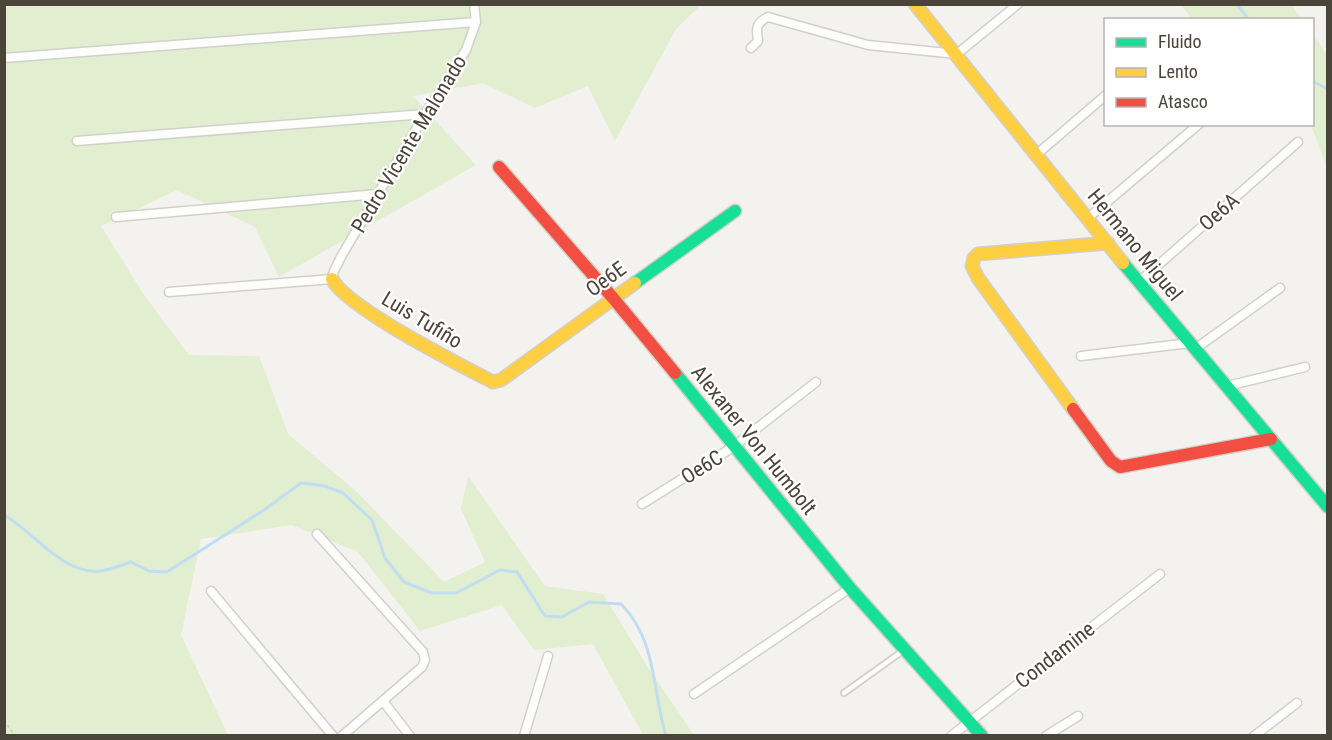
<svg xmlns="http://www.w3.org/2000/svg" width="1332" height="740" font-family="'Roboto Condensed',sans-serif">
  <rect width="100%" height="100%" fill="#f4f2ee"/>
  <!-- green -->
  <path fill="#e1eecf" d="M4,5H701L676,29L615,141L588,86L535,108L483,83L413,96L476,165L279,277L255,227L177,190L101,226L144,295L189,355L259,356L288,434L356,491L444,582L485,562L461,509L468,476L545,586L603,594L647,666L694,735H643L593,644L534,650L502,605L420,631L358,552L292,525L201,539L181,635L228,735H5Z
    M1181,5H1291L1302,19H1192Z
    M1313,34L1327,55V168L1311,125Z"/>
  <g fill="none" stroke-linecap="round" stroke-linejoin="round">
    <!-- stream -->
    <path stroke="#c0ddf1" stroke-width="3" d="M1237,4L1249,20
      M1312,81L1328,89
      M4,515C34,532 63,575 100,571C111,570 121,565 131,562L149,571L167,572L264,510L301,483L325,486L343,493L372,520L385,558L404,582L432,593H456L500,570L517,572L545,616L562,617L589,602L621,604C657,640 652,690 666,736"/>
    <defs>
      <path id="lane" d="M844,693L904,650"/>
      <path id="street" d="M751,48L758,41C756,28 756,23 768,17L868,45L957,54L1018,4
        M4,58L476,22
        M77,141L425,114
        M1036,155L1106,95
        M116,217L378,194
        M1088,218L1199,124
        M1139,282L1298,142
        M169,292L332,279L334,271L342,255L425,114L466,50L476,22L474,4
        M1195,349L1280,288
        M1081,356L1190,343
        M1227,386L1305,367
        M642,504L733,447L816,382
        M317,534L423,652L425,660L422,667L342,736
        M211,591L333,736
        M694,694L850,588
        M383,701L410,736
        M524,736L548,656
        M951,736L1160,574
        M1046,736L1078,716
        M1254,736L1297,703"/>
      <path id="fast" d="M1123,263L1328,507
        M635,283L735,211
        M675,373L850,588L982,736"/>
      <path id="slow" d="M915,4L1123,263
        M332,279C347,308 460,365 493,382L501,380L635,283
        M1073,409L978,278L972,266L974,258L978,254L1108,243"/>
      <path id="jam" d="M499,167L613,298L675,373
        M1073,409L1111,461L1120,467L1271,439"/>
    </defs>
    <!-- lane casing -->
    <use href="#lane" stroke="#d2d0cb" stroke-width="8"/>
    <!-- street casing -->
    <use href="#street" stroke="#d2d0cb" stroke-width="11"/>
    <!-- fast casing -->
    <use href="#fast" stroke="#d3cfc5" stroke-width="15"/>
    <!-- slow casing -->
    <use href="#slow" stroke="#d3cfc5" stroke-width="15"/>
    <!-- jam casing -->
    <use href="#jam" stroke="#d3cfc5" stroke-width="15"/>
    <!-- path -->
    <path stroke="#d3d2cc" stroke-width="2" stroke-dasharray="3 3" stroke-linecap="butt" d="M4,720L15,736"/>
    <!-- lane -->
    <use href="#lane" stroke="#fdfdfc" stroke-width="4.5"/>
    <!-- street -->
    <use href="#street" stroke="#fdfdfc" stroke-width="8"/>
    <!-- fast -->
    <use href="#fast" stroke="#16e098" stroke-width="12"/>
    <!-- slow -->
    <use href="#slow" stroke="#ffcf43" stroke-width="12"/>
    <!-- jam -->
    <use href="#jam" stroke="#f24e42" stroke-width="12"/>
  </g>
  <g text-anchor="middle" stroke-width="4.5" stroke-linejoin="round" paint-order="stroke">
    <!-- street labels -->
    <g font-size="21" fill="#4b4439" stroke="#fff">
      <text transform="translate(409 144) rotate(-59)" y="7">Pedro Vicente Malonado</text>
      <text transform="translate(1219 212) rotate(-41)" y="7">Oe6A</text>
      <text transform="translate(1135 245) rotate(51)" y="7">Hermano Miguel</text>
      <text transform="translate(606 279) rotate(-36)" y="7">Oe6E</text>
      <text transform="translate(422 320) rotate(31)" y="7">Luis Tufiño</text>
      <text transform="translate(754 440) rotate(51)" y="7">Alexaner Von Humbolt</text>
      <text transform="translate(702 467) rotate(-32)" y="7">Oe6C</text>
      <text transform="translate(1055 655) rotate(-38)" y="7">Condamine</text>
    </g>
  </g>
  <!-- border -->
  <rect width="1332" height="740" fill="none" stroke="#4b4439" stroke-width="12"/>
  <!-- legend -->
  <rect x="1104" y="18" width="210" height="108" fill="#ffffff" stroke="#b7b4b0" stroke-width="1.5"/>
  <rect x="1116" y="38" width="30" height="9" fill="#16e098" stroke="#b7b4b0" stroke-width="1.5"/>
  <text x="1158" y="48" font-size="18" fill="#4b4439">Fluido</text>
  <rect x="1116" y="68" width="30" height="9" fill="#ffcf43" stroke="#b7b4b0" stroke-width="1.5"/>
  <text x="1158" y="78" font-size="18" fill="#4b4439">Lento</text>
  <rect x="1116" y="98" width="30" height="9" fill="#f24e42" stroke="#b7b4b0" stroke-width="1.5"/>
  <text x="1158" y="108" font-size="18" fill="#4b4439">Atasco</text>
</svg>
